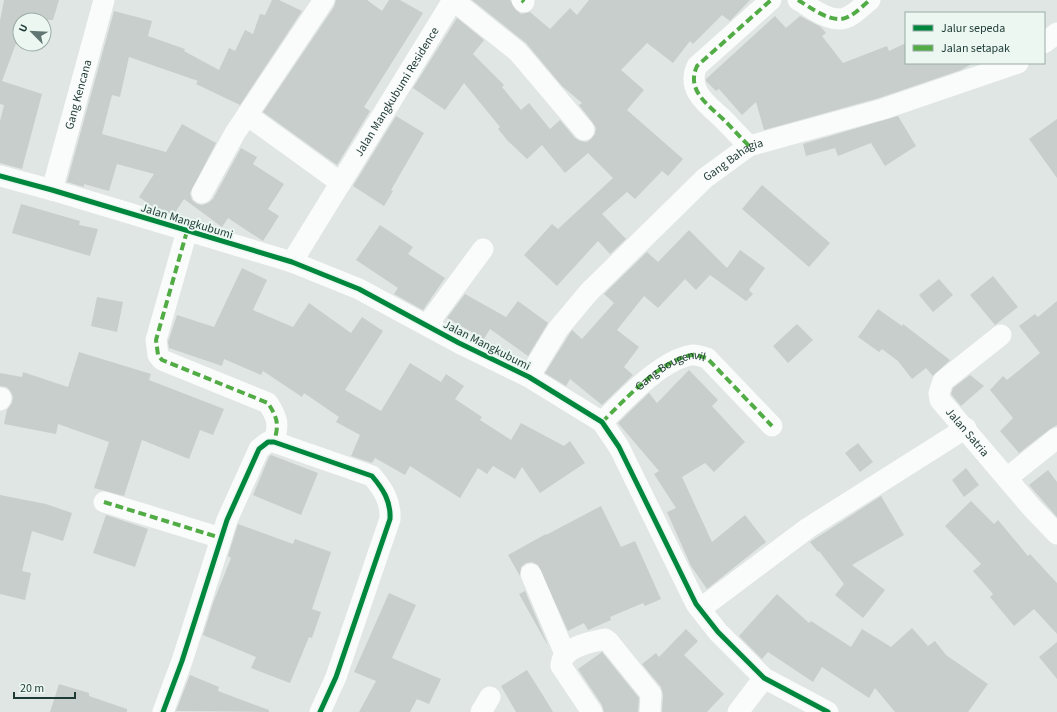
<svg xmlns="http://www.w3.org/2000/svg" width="1057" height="712" font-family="'Source Sans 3',sans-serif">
  <rect width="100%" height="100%" fill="#e0e6e4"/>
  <!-- building -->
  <path fill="#c7cecb" d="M4,0H59L53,20H20V42L17,41L2,81L42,94L22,169L0,163V121L4,105L0,104V21Z
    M272,0H279L302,11L240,105L196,84L198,81L129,57L120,97L112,95L102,134L166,152L182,124L216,143L190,193L192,200L197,204L202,205L208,203L213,199L241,148L257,157L253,164L284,184L268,209L279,216L263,241L228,218L222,227L184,199L174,214L156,209L139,197L154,174L117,164L109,191L84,184V187L67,182L114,11L152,21L148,36L185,49L184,51L219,70L229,48L235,51L245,30L253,34L260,14L265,15Z
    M336,0H367L382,11L389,0H400L423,13L364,107L370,111L337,165L263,112L334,7Z
    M472,0H510L516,10L521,14L530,12L550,29L570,8L577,15L589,0H750L730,21L722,15L693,44L690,41L673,63L647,43L621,70L644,90L627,110L683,159L668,176L662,171L635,199L627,192L602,214L626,239L610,254L598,241L557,286L524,255L552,224L558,229L613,178L588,153L565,173L542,145L527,159L508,141L498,129L500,127L464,83L445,110L413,88L457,18L484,40L473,54L504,85L502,87L521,110L529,103L550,129L560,120L575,138L580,141L587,142L591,139L595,134L596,128L593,123L579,105L582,103L562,86L526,43Z
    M775,16L786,28L800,16L821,27L826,33L822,36L843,63L887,46L889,51L906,43V63H973L961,70L879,98L764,130L756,102L742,115L719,89L716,91L706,81V79Z
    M396,116L424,133L391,190L393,191L384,206L353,186Z
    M898,116L916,146L885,166L871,143L838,156L835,148L806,156L803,144Z
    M1057,119V178L1029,139Z
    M762,185L830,243L809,267L742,209Z
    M21,204L80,221L79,225L98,229L90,256L12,233Z
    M380,225L413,247L408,254L445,278L423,310L394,294L398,288L356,260Z
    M689,230L727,268L740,250L765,268L749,290L753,294L746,301L710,275L696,290L685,279L658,308L644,296L617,330L639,347L624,367L633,375L602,405L570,379L566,386L545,373L572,330L582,339L614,303L604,294L647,252L658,262Z
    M242,268L267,280L253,310L293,327L309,303L351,333L362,317L383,331L345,390L381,411L410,363L441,382L446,374L464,386L455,399L482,417L480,420L511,440L521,423L564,446L570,441L585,463L540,493L522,467L515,479L493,466L487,474L478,468L460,498L410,466L405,475L375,458L372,463L351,456L360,435L336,422L339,417L304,393L302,397L263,371L261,375L224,359L222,366L169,348L168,342L177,315L214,327Z
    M993,276L1018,307L995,325L970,295Z
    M939,279L953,295L933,312L919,295Z
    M465,294L506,317L518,301L548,323L528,356L490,329L484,339L447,318Z
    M97,297L123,302L117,332L91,326Z
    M1057,301V425L1050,429L1019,453L1000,431L1013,418L990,390L1003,376L1007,380L1040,353L1019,326L1035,314L1038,317Z
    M878,309L902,326L903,324L950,360L933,376L926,368L912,379L898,361L882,349L879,352L858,337Z
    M797,324L813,340L788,363L773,346Z
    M79,352L151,374L149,380L224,409L213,435L200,430L189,459L142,440L124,496L94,488L109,442L58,424L56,434L4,424L7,410L12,403L13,397L11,392L7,387L0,386V373L22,377L23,372L68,387Z
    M689,370L718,400L712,406L745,442L714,472L705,463L682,477L712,542L745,515L766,542L707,589L691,566L667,512L676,508L654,474L659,471L618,423L649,393L657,403Z
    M970,375L984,386L961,406L951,394L953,388Z
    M858,443L873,462L860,472L845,453Z
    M271,455L318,473L301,515L253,495L269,457Z
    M966,468L979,485L964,497L952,480Z
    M1048,470L1057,482V517L1029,485Z
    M0,495L46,504L72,513L63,541L32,531L22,571L31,573L25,600L0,594Z
    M881,496L904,535L852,565L885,590L863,618L835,595L844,584L819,551L818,552L810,542Z
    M971,501L994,524L998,520L1028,556L1030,554L1057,583V634L1034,609L1014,626L990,597L993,594L973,571L981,564L945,526Z
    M601,506L621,547L635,541L661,599L645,606L643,603L610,617L611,620L588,630L584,623L568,631L538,565L532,562L526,563L521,567L520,576L508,555L546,534V535Z
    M106,515L148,529L135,567L93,553Z
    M238,524L293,544L295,539L331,552L312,609L321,612L312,638L309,637L290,683L251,668L256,657L203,635L213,603L231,558L228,556Z
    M525,591L547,643V644L519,594Z
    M389,593L416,605L392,658L441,679L429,704L417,699L410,712H359L376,681L354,672Z
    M777,594L809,623L811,621L851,647L862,629L891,647L912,628L928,646L935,641L946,655L988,684L968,712H895L875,688L869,698L822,667L813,682L768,652L762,659L739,636Z
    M686,629L698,641L684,655L724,694L707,712H662L663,695L661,687L642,664L656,653L659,657Z
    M1057,642V679L1039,657Z
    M602,652L639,698L638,712H604L602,705L578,669Z
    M527,670L544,697L553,712H516L501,686Z
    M190,675L219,687L218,691L269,710V712L176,711Z
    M59,684L89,693V696L127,709V712H50Z"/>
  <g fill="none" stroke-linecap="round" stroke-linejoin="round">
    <!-- minor -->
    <g stroke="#fafbfb" stroke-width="21">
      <path d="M453,0L518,52L584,130"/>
      <path d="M522,0L524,2"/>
      <path d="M798,0C810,7 826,20 841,19C852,18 862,6 870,0"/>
      <path d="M1044,43L1057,33"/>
      <path d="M247,115L341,183"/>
      <path d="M749,146C740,137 732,128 723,119C707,104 686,90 697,66L771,0"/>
      <path d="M0,176L52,190L292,262L359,289L459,343L529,377L602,422L619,447L696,604L718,632L764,678L828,712"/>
      <path id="s1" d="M52,190L104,0"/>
      <path d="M202,193L235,133L324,0"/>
      <path d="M187,231L156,340L158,355L162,360L268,403C278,419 279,424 274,442"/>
      <path id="s2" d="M292,262L453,0"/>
      <path d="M427,325L483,249"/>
      <path id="s3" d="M1001,335L943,381L939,393L940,400L1032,508L1057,534"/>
      <path id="s4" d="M529,377L558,329L589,292L705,178L749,146L883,109L1018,63"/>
      <path d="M0,400L1,398"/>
      <path id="s5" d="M602,422C624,401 660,360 692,355C696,354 702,357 707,358L772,426"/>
      <path d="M1007,478L1057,438"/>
      <path d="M104,502L221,538"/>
      <path d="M531,574L565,654"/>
      <path d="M700,609L808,528L966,428"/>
      <path d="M163,712L182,661L227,520L259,449L268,442H274L372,476C383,489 391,501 390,519L336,677L320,712"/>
      <path d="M481,712L490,697"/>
      <path d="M592,712L561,666C561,647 590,642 605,639L609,642L651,694L650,712"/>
      <path d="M738,712L764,678"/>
    </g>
    <!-- quiet -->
    <path stroke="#52ac45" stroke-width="4" stroke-dasharray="8 4" stroke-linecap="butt" d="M522,0L524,2
      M798,0C810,7 826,20 841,19C852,18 862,6 870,0
      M749,146C740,137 732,128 723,119C707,104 686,90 697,66L771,0
      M187,231L156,340L158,355L162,360L268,403C278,419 279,424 274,442
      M602,422C624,401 660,360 692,355C696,354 702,357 707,358L772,426
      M104,502L221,538"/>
    <defs>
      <path id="cycleway" d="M0,176L52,190L292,262L359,289L459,343L529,377L602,422L619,447L696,604L718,632L764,678L828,712
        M163,712L182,661L227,520L259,449L268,442H274L372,476C383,489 391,501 390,519L336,677L320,712"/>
    </defs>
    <!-- cycleway casing -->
    <use href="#cycleway" stroke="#ecf7f2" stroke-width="8"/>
    <!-- cycleway -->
    <use href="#cycleway" stroke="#00873e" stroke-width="5"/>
  </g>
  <g text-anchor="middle" stroke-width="4" stroke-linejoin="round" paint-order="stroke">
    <!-- street labels -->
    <g font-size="12" fill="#1d3a34" stroke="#ecf7f2">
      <text dy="4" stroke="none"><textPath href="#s2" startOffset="200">Jalan Mangkubumi Residence</textPath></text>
      <text dy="4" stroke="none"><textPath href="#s1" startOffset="99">Gang Kencana</textPath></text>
      <text dy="4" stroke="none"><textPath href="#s4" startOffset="301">Gang Bahagia</textPath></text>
      <text transform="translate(187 221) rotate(17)" y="4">Jalan Mangkubumi</text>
      <text transform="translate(487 345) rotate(27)" y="4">Jalan Mangkubumi</text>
      <text dy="4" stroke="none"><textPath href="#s5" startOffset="88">Gang Bougenvil</textPath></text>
      <text dy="4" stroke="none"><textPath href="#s3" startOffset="136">Jalan Satria</textPath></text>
    </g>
  </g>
  <!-- legend -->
  <rect x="905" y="12" width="140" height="52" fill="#ecf7f2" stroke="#99aba6"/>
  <rect x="913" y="25" width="20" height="6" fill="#00873e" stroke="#99aba6"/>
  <text x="941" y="32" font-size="12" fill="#1d3a34">Jalur sepeda</text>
  <rect x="913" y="45" width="20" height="6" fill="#52ac45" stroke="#99aba6"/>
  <text x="941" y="52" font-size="12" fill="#1d3a34">Jalan setapak</text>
  <!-- north arrow -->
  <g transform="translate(32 32) rotate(294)"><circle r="19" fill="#ecf7f2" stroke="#99aba6"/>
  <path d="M0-3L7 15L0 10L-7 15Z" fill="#617672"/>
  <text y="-6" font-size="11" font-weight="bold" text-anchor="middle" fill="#1d3a34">U</text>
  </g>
  <!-- scale -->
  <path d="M14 692v6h61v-6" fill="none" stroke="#1d3a34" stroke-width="2"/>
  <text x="20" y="692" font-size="12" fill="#1d3a34" stroke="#ecf7f2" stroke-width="3" paint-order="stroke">20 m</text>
</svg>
